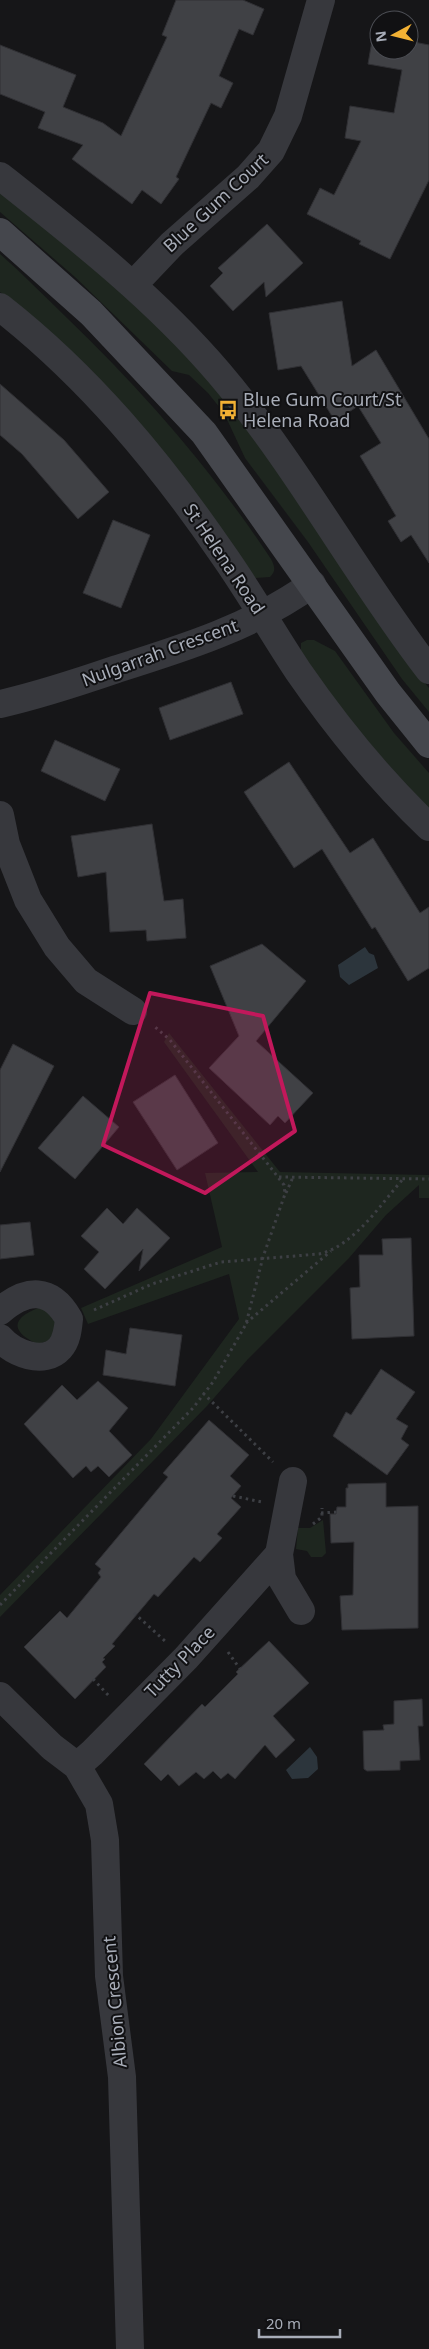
<svg xmlns="http://www.w3.org/2000/svg" width="429" height="2349" font-family="'Noto Sans',sans-serif">
  <rect width="100%" height="100%" fill="#161618"/>
  <!-- green -->
  <path fill="#1e261f" d="M0,190L143,310L205,375L257,440L397,648L429,688V712L402,679L308,542L245,458L224,413L208,393L189,375L172,371L75,277L0,212Z
    M0,254C23,274 44,296 66,317C143,391 212,470 271,559C275,567 276,571 270,577L255,578L131,414L89,368L0,292Z
    M307,640H314L335,651L394,733L429,773V811L350,721L301,654V643Z
    M169,1033L280,1172L429,1175V1198H419V1185L386,1215L349,1258L248,1359L207,1406L0,1617V1595L151,1439L239,1319L229,1274L88,1324L81,1308L222,1247L205,1173L258,1172L164,1042Z
    M43,1306L58,1317L56,1339L37,1344C6,1329 15,1316 43,1306Z
    M323,1520L326,1553L322,1557H311L307,1551L296,1549L298,1528H310Z"/>
  <!-- water -->
  <path fill="#2c353c" d="M365,947L369,953L374,955L378,968L349,985L340,977L338,965Z
    M310,1747L317,1757L318,1769L308,1778L292,1779L286,1770Z"/>
  <!-- building -->
  <path fill="#404145" stroke="#303034" d="M176,0H243L264,9L253,35L239,29L219,76L233,83L221,108L211,103L176,177L179,179L161,204L142,190L132,204L72,159L83,145L38,128L45,112L0,94V45L76,75L63,107L103,123L121,136L167,37L162,35Z
    M373,35L379,36V50H409V41L429,45V180L390,259L359,244L361,241L307,214L320,188L334,195L361,141L345,138L350,106L394,113L402,70L368,64Z
    M267,224L303,263L266,297L264,282L233,311L210,286L223,273L218,268Z
    M342,301L352,366L376,350L429,439V563L411,535L401,542L388,521L396,516L360,456L381,443L358,406L335,421L301,366L278,370L269,313Z
    M0,384L64,440L109,492L78,519L22,454L0,435Z
    M113,520L150,535L121,608L83,593Z
    M231,682L243,714L170,740L159,708Z
    M55,740L120,769L105,801L41,771Z
    M289,762L350,853L373,838L420,913L429,907V968L408,981L375,927L372,929L322,849L294,868L244,792Z
    M152,824L164,901L183,899L186,938L147,941L146,930L110,932L106,872L78,877L71,836Z
    M262,944L306,981L256,1041L313,1093L285,1123L278,1116L270,1125L209,1068L239,1036L210,966Z
    M13,1044L54,1066L0,1172V1070Z
    M175,1075L218,1143L177,1170L133,1102Z
    M83,1096L119,1127L75,1179L38,1148Z
    M107,1208L123,1224L137,1208L170,1238L139,1271L143,1249L105,1289L84,1269L99,1252L81,1236Z
    M30,1222L34,1255L0,1259V1225Z
    M411,1238L414,1336L352,1339L350,1288L360,1287L359,1255H383L382,1239Z
    M130,1328L182,1335L175,1386L103,1375L106,1350L126,1354Z
    M381,1369L415,1392L396,1419L408,1426L401,1439L409,1445L387,1475L333,1436L346,1412L351,1415Z
    M98,1381L128,1408L109,1431L132,1455L109,1477L98,1466L91,1472L86,1466L73,1478L24,1424L62,1385L77,1400Z
    M209,1420L249,1455L230,1476L241,1486L231,1498L241,1507L217,1534L222,1538L200,1562L194,1557L158,1597L154,1594L144,1606L112,1644L115,1646L103,1658L105,1659L102,1662L106,1667L75,1699L24,1647L60,1611L67,1618L101,1577L98,1573L101,1569L95,1564L168,1477L163,1473Z
    M386,1483V1507L418,1506V1628L342,1630L340,1596L353,1595L354,1542L331,1543L330,1514H336L337,1507H346V1488H348V1484Z
    M269,1641L309,1683L273,1716L295,1740L276,1758L265,1745L235,1779L228,1773L221,1779L213,1771L204,1779L196,1772L179,1786L168,1774L161,1781L144,1764L202,1704L205,1707L238,1674L236,1672Z
    M422,1699L423,1726H418L420,1760L400,1761V1770L367,1771L364,1769L363,1731L384,1730L383,1725L394,1724V1701Z"/>
  <g fill="none" stroke-linecap="round" stroke-linejoin="round">
    <!-- path -->
    <path stroke="#3d3f44" stroke-width="3" stroke-dasharray="2.5 4" stroke-linecap="butt" d="M279,1177L429,1179
      M286,1193L293,1177
      M94,1310L152,1284L221,1262L319,1254C354,1246 380,1205 403,1179
      M246,1323L331,1251
      M203,1393L273,1462
      M233,1496L262,1502
      M321,1513L337,1512
      M313,1524L322,1517V1508
      M0,1605L193,1408L213,1382L246,1324L263,1257L285,1194L284,1185L274,1172L170,1040L154,1026
      M134,1613L165,1641
      M228,1652L240,1669
      M93,1679L110,1697"/>
    <!-- street -->
    <path stroke="#37383d" stroke-width="28" d="M0,176C77,237 155,298 219,373C298,466 355,574 429,670
      M133,285L172,244L248,177L271,151L288,116L321,0
      M0,307C88,376 159,461 222,553C249,591 272,632 298,671C336,726 380,780 429,827
      M0,704C40,695 79,682 117,669C184,648 254,626 312,584
      M0,815L6,844L28,900L57,947L86,981L133,1011
      M0,1311C27,1288 51,1287 69,1319C68,1329 67,1340 60,1348C44,1366 13,1353 0,1338
      M293,1481L279,1554L282,1579L301,1611
      M0,1696L52,1747L77,1766L99,1804L105,1840L109,1976L122,2077L130,2349
      M77,1766L92,1753L186,1658L279,1554"/>
    <!-- secondary -->
    <path stroke="#45474d" stroke-width="28" d="M0,232L91,313L204,433L388,693L429,744"/>
  </g>
  <!-- marked area -->
  <path fill="#c2185b" fill-opacity="0.2" stroke="#c2185b" stroke-width="4" stroke-linejoin="round" d="M150,993L263,1016L295,1131L205,1193L103,1145Z"/>
  <!-- icons -->
  <defs>
    <symbol id="bus-bare" viewBox="-9 -9 18 18"><path d="M-5-6H5V4H4V6H2V4H-2V6H-4V4H-5ZM-3.5-4V0h7V-4ZM-3.5 1.2v1.5H-2V1.2ZM2 1.2v1.5H3.5V1.2Z" fill="#f2b134" stroke="#111113" stroke-width="2.5" paint-order="stroke"/></symbol>
  </defs>
  <g fill-rule="evenodd">
    <use href="#bus-bare" x="214" y="396" width="28" height="28"/>
  </g>
  <g text-anchor="middle" stroke-width="4" stroke-linejoin="round" paint-order="stroke">
    <!-- street labels -->
    <g font-size="18" fill="#a8adb8" stroke="#111113">
      <text transform="translate(216 203) rotate(-43)" y="6">Blue Gum Court</text>
      <text transform="translate(224 559) rotate(56)" y="6">St Helena Road</text>
      <text transform="translate(160 653) rotate(-20)" y="6">Nulgarrah Crescent</text>
      <text transform="translate(180 1662) rotate(-46)" y="6">Tutty Place</text>
      <text transform="translate(115 2002) rotate(-95)" y="6">Albion Crescent</text>
    </g>
    <!-- poi labels -->
    <g font-size="18" fill="#a8adb8" stroke="#111113" text-anchor="start">
      <text x="243" y="406">Blue Gum Court/St<tspan x="243" dy="21">Helena Road</tspan></text>
    </g>
  </g>
  <!-- north arrow -->
  <g transform="translate(394 35) rotate(263)"><circle r="24" fill="#111113" stroke="#4d4f55"/>
  <path d="M0-4L9 19L0 12L-9 19Z" fill="#f2b134"/>
  <text y="-8" font-size="14" font-weight="bold" text-anchor="middle" fill="#a8adb8">N</text>
  </g>
  <!-- scale -->
  <path d="M259 2329v8h81v-8" fill="none" stroke="#a8adb8" stroke-width="2.5"/>
  <text x="266" y="2329" font-size="15" fill="#a8adb8" stroke="#111113" stroke-width="4" paint-order="stroke">20 m</text>
</svg>
